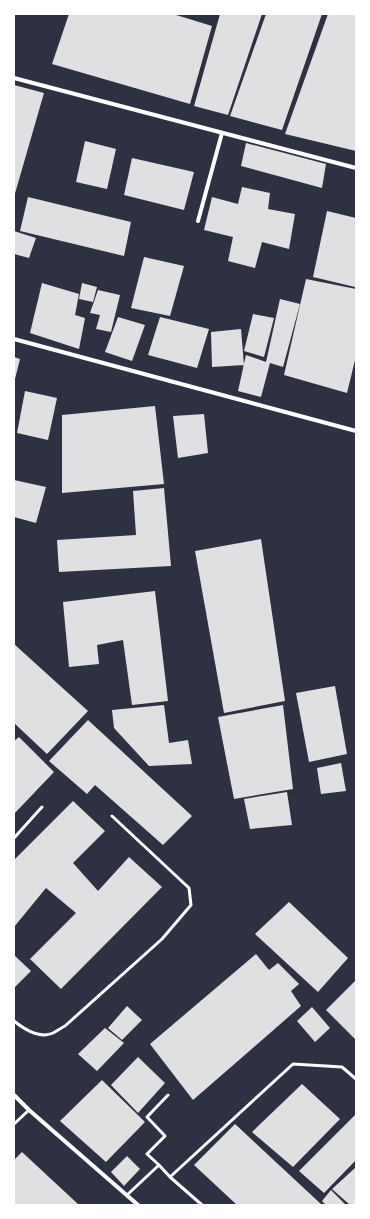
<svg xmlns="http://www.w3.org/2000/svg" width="370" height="1219" font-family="Barlow,sans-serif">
  <rect width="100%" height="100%" fill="#2d3142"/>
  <!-- building -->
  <path fill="#e0e0e3" d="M69,14H173L212,26L190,104L52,64Z
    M220,14H262L228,115L194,106Z
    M266,14H322L282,130L230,116Z
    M328,14H356V151L285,134Z
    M14,85L44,93L14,197Z
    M85,141L116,149L107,189L76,182Z
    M246,143L326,164L322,188L241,166Z
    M132,158L194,172L184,210L124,195Z
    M242,187L270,193L268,209L295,214L289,249L262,242L255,268L228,261L233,237L204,230L212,197L238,204Z
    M28,197L131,222L124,256L20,231Z
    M327,211L356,218L355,287L313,277Z
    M14,231L36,238L29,258L14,254Z
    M144,257L184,266L170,316L131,308Z
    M306,279L356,289V356L347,393L284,375Z
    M42,283L79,294L75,315L85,318L79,349L30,333Z
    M82,283L97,287L93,302L79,299Z
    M98,290L120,295L111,332L96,329L100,315L90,313Z
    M280,299L300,304L283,367L270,363L261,397L238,391L246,355L266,362Z
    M253,314L274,318L264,357L244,351Z
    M118,317L145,325L132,361L105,352Z
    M160,317L209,329L197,368L148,355Z
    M241,329L244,365L212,367L211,332Z
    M14,357L20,359L15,379H14Z
    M25,391L57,398L48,440L17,433Z
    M155,406L164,484L62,493V415Z
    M204,414L208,453L178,458L173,416Z
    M14,480L46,487L36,523L14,517Z
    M164,488L171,566L59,572L57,540L136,535L133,491Z
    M261,539L285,701L224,713L195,551Z
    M155,591L168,701L132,705L123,640L97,645L99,664L69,667L63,602Z
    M14,644L88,711L47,754L14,723Z
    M335,686L347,754L309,762L296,693Z
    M164,705L169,743L188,740L192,764L149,766L114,728L112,710Z
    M283,705L293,789L234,799L218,717Z
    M88,720L192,816L163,845L95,785L87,794L49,761Z
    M19,737L54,772L14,814V741Z
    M341,763L346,791L321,794L317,768Z
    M287,792L292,825L250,829L244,799Z
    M73,801L105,831L73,863L98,891L129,857L162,887L61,989L30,959L76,913L46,888L14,927V860Z
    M289,902L348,958L318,992L255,934Z
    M256,954L269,970L278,963L299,984L291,991L301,1006L193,1100L150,1044Z
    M14,955L31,971L14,988Z
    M356,980V1040L326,1010Z
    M127,1006L142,1020L122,1040L108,1028Z
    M312,1007L330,1028L315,1042L297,1021Z
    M105,1028L124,1043L97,1071L78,1054Z
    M138,1057L165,1083L138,1113L111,1085Z
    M102,1080L145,1122L106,1162L60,1121Z
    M302,1084L340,1119L293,1167L252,1132Z
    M356,1114V1160L324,1193L299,1171Z
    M235,1124L322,1205H237L194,1165Z
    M22,1152L79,1205H14V1160Z
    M127,1156L140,1169L124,1186L111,1172Z
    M355,1168L356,1169V1205H350L332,1189Z
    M331,1190L346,1205H326L322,1201Z"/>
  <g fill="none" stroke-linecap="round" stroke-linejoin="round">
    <!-- service -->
    <path stroke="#fff" stroke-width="3" d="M14,838L42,807
      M14,1021C24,1029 40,1039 53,1033C57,1031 61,1028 65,1026L162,939L191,905L189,888L112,816
      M14,1124L29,1110
      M159,1165L147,1154L165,1136L147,1117L168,1095
      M170,1177L293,1064L342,1067L356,1079
      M127,1195L159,1165L170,1177L202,1205"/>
    <!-- minor -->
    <path stroke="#fff" stroke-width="4" d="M14,78L356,168
      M198,221L222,133
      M14,339L356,431
      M14,1095L29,1110L138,1205"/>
  </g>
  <!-- border -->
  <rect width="370" height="1219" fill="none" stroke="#ffffff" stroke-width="30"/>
</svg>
